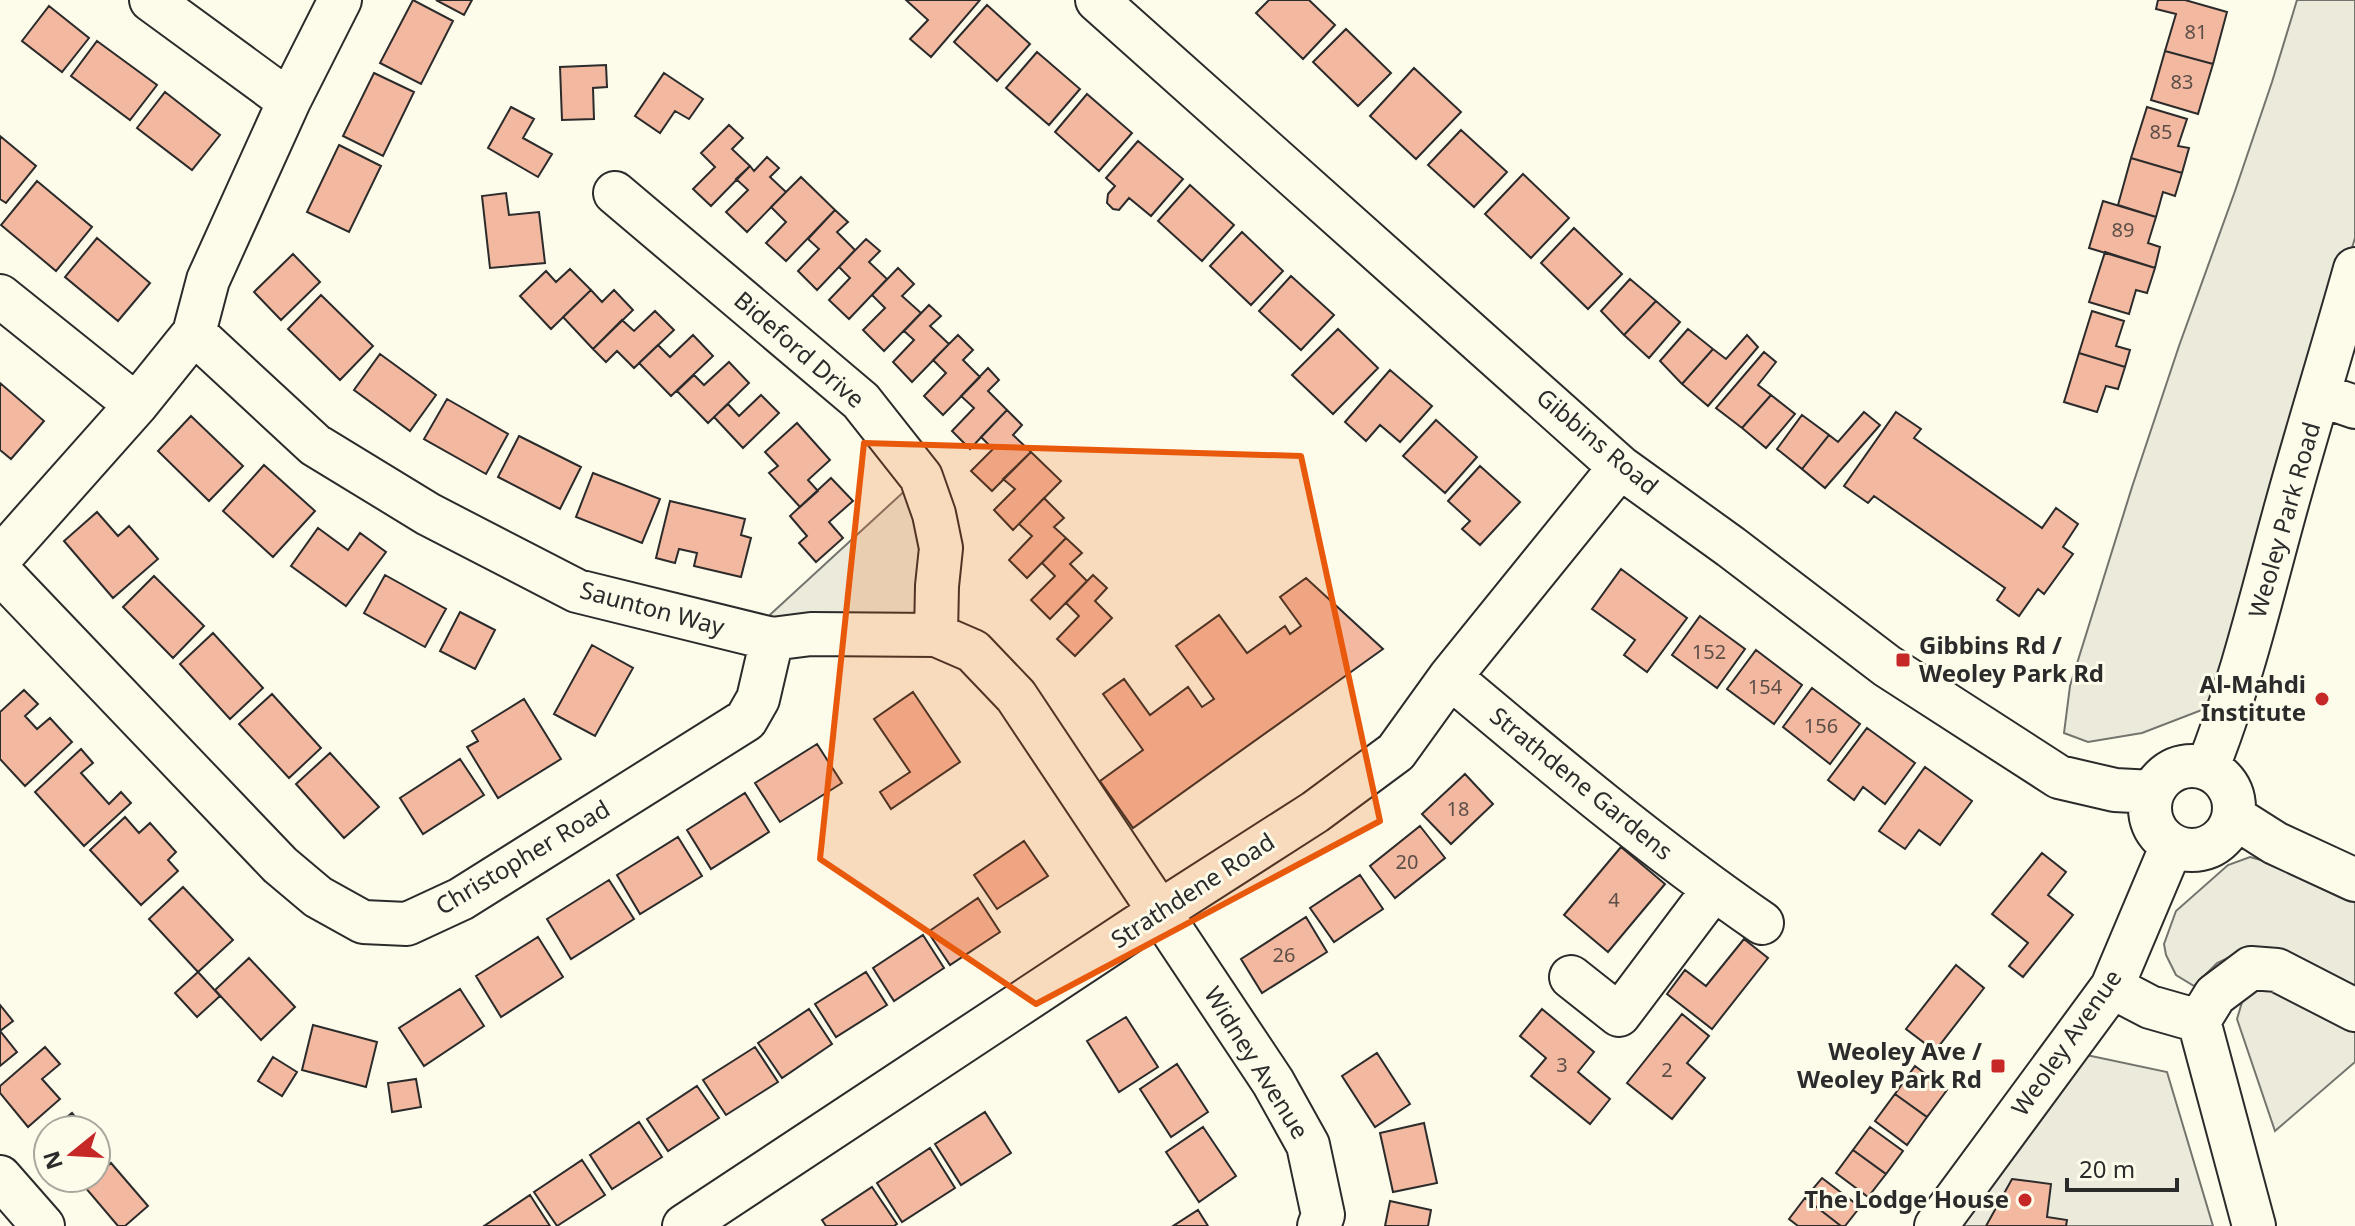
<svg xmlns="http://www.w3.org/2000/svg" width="2355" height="1226" font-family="'Noto Sans',sans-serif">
  <rect width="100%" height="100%" fill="#fdfbea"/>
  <!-- green -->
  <path fill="#ecebdb" stroke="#74746e" stroke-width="2" d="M2297,0H2355V238L2300,417L2220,703L2142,733L2088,742L2064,733L2070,686L2132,487L2179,346L2235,191L2272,82Z
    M910,486L925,540L915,620L761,623Z
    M2250,857L2279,865L2355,901V992L2240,952L2217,963L2194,986L2176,975L2166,955L2164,944L2176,911L2228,865Z
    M2269,986L2355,1030V1062L2275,1131L2237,1019L2245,992Z
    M2077,1053L2167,1072L2213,1226H1953Z"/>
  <!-- building -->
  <path fill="#f2b8a0" stroke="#2b2b2b" stroke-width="2" d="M413,0L453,21L421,84L380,63Z
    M436,0H472L464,15Z
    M906,0H980L931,57L910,39L928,20Z
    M1269,0H1309L1335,25L1303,59L1256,13Z
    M2158,0H2185L2227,12L2213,64L2165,51L2176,14L2156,9Z
    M987,5L1030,44L997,81L954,42Z
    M49,6L89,38L62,72L22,41Z
    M1346,29L1391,73L1358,106L1313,62Z
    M97,41L157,85L130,120L71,76Z
    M2165,51L2213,64L2198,114L2151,100Z
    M1037,52L1080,89L1049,125L1006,88Z
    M606,65L607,87L593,88L594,119L562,120L560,67Z
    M1414,68L1461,112L1416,159L1370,116Z
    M374,73L414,92L383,156L343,136Z
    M664,73L703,99L689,119L675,111L660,133L635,116Z
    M165,92L220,135L192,170L137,128Z
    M1087,94L1132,133L1099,171L1055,132Z
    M511,107L534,119L523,138L552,154L538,177L488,148Z
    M2147,107L2187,119L2178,146L2189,148L2182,173L2131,158Z
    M729,125L743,138L732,149L750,166L711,206L693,189L715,167L701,153Z
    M1461,130L1507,172L1474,207L1428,165Z
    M0,136L36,166L6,203L0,199Z
    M1138,141L1183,179L1151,216L1129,198L1119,210L1113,209L1107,203L1108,194L1115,186L1106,178Z
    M339,145L381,166L349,232L307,212Z
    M767,157L779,168L770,177L786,192L747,232L726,212L748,190L736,179L750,166L754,171Z
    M2131,158L2182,173L2175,196L2163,192L2156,217L2118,205Z
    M1523,174L1569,218L1531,258L1485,214Z
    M801,177L835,210L786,261L766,243L786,222L771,207Z
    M37,181L92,227L56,271L1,225Z
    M1190,185L1234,225L1202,261L1158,221Z
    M506,193L509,215L539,212L545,263L490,268L482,196Z
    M2103,201L2156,217L2148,243L2160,247L2155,268L2089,248Z
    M835,210L848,222L837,232L855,250L817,290L798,271L819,249L808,239Z
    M1574,228L1622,274L1588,309L1541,263Z
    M1242,232L1283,271L1251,305L1210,266Z
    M97,238L150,283L118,321L65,277Z
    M866,239L880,251L869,262L887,279L849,319L829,300L850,278L839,267Z
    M2105,252L2155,268L2147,293L2136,290L2129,314L2089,302Z
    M293,254L320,282L281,320L254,292Z
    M898,268L914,284L902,296L921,313L884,351L863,330L885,308L872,295Z
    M570,269L591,290L551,329L520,296L546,271L556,282Z
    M1291,276L1334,315L1301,350L1259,311Z
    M1630,279L1656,301L1624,335L1601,311Z
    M591,290L602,302L614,290L633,310L593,349L563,317Z
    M321,295L373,346L340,380L288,329Z
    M1656,301L1680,322L1649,358L1624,335Z
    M929,305L941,316L930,326L949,344L912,382L893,362L914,340L904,331Z
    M655,311L674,330L634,368L617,351L606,362L593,349L622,320L634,331Z
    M2092,311L2124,321L2116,346L2130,350L2125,367L2079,353Z
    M1338,329L1378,368L1333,414L1292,375Z
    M1688,329L1713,349L1682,384L1660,361Z
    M693,335L713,356L671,396L639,363L658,345L670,357Z
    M958,335L973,350L963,360L980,377L943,415L924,396L946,373L933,360Z
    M1747,335L1758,347L1708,406L1682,384L1713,349L1726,359Z
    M1764,352L1776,362L1758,385L1771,395L1742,428L1716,408Z
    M2079,353L2125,367L2118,389L2106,386L2097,412L2064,402Z
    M380,354L436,395L410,431L354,390Z
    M729,362L749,383L708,423L677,391L694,375L704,385Z
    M988,368L999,380L988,391L1007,410L970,449L952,431L974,408L961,396Z
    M1390,370L1432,406L1400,442L1380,425L1366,441L1345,422Z
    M0,383L44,421L11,459L0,450Z
    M761,395L779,413L743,448L714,417L728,404L739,416Z
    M1771,395L1795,414L1766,448L1742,428Z
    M447,399L508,434L486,474L424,439Z
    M1007,410L1022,425L1013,435L1031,452L992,491L971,471L993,449L981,437Z
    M1864,412L1880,425L1825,488L1802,469L1829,435L1838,442Z
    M1896,412L1921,429L1914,438L2042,528L2056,508L2078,524L2063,547L2073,554L2044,594L2038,589L2019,616L1997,600L2005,588L1874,496L1868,503L1844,486Z
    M1802,415L1829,435L1802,469L1777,449Z
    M191,416L243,466L209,501L158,451Z
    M1436,420L1477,457L1445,493L1403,456Z
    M797,423L830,460L808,480L818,491L800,507L769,473L778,466L765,452Z
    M519,436L581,467L560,509L498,477Z
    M1031,452L1061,481L1013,530L994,510L1015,489L1003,479Z
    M264,465L315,511L273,557L223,511Z
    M1480,466L1520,502L1480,545L1462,529L1470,521L1448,501Z
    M593,473L660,499L642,543L576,517Z
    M831,478L853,501L829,522L843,538L816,562L799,543L807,536L790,516Z
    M1044,498L1064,518L1054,527L1066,538L1027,578L1009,560L1032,536L1019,524Z
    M670,501L745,519L741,535L751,538L741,577L694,566L697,553L679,549L675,563L656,558Z
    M97,512L118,536L129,526L158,559L113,598L64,541Z
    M318,528L348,550L360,533L386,552L346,606L291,566Z
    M1066,538L1082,553L1070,564L1087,581L1050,619L1031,600L1055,576L1042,563Z
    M1621,569L1687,618L1647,672L1624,655L1635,640L1592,609Z
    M385,575L446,609L425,647L364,613Z
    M1093,575L1107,588L1095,601L1112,618L1075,656L1057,639L1079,616L1066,603Z
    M154,576L204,626L173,658L123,607Z
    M1306,578L1383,649L1133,828L1100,781L1143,750L1103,694L1124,679L1150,715L1188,687L1202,707L1214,699L1176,646L1219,615L1247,653L1285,626L1290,634L1301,626L1280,597Z
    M460,612L495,630L475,669L440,651Z
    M1700,616L1745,649L1717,688L1672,655Z
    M213,633L263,688L230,719L180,664Z
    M592,645L633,668L595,736L554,714Z
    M1756,650L1802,685L1774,724L1727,689Z
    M1812,688L1860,724L1830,764L1783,727Z
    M24,690L38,704L25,716L37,729L50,718L72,742L25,786L0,759V712Z
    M913,692L960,762L891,809L880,792L910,772L874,719Z
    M272,694L321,748L289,778L239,724Z
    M524,699L561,759L498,798L467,747L478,741L472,731Z
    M1867,728L1915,763L1885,804L1863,787L1854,800L1828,780Z
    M817,744L842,783L780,822L755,783Z
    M81,749L93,763L81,773L109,804L121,792L131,803L84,846L35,792Z
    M330,753L379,807L344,838L296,784Z
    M460,759L484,795L423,834L400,798Z
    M1925,767L1972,801L1940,845L1919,830L1905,849L1879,831Z
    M1465,774L1493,804L1451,844L1422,814Z
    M745,793L769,832L711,869L687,830Z
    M125,817L139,833L150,823L176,852L168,860L178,871L141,905L90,850Z
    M1420,826L1445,858L1395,898L1370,866Z
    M678,837L702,876L640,914L617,875Z
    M1024,841L1048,876L997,909L974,875Z
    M1621,847L1665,884L1608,952L1564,915Z
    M2042,853L2066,872L2048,895L2073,915L2023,977L2009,966L2028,943L1992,914Z
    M1360,875L1383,909L1334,942L1310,908Z
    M609,880L634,919L571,959L547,919Z
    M183,887L233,940L198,972L149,919Z
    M978,898L1000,932L950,965L928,932Z
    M1306,917L1327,952L1262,993L1241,959Z
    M923,935L944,968L894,1001L873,968Z
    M538,937L563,977L501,1017L476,976Z
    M1744,939L1768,958L1712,1029L1667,994L1685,970L1706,986Z
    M249,958L295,1007L261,1040L215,990Z
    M1956,965L1984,988L1935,1051L1906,1029Z
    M198,972L220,996L197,1017L175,993Z
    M866,972L887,1005L836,1037L815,1004Z
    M460,989L484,1026L424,1066L399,1028Z
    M0,1005L13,1021L0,1031L17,1052L0,1066Z
    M809,1009L832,1044L782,1078L758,1043Z
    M1542,1009L1594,1052L1578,1072L1610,1099L1590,1124L1531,1076L1546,1058L1520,1036Z
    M1682,1014L1709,1036L1687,1063L1705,1078L1672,1119L1627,1083Z
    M1126,1017L1158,1067L1119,1092L1087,1041Z
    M313,1025L377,1042L366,1087L302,1070Z
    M45,1047L60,1064L42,1079L60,1099L28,1127L0,1093V1086Z
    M755,1047L778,1082L726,1115L703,1080Z
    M1377,1053L1410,1104L1375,1127L1342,1076Z
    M273,1057L297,1072L282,1096L258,1081Z
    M1177,1064L1208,1112L1171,1137L1140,1089Z
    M1915,1066L1947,1090L1927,1117L1895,1094Z
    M416,1079L421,1107L392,1112L388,1083Z
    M697,1086L719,1118L668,1151L647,1119Z
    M1895,1094L1927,1117L1907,1145L1875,1121Z
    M985,1112L1011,1153L961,1185L935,1144Z
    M72,1113L86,1130H51Z
    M639,1122L662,1157L612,1189L590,1155Z
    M1424,1123L1437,1183L1393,1192L1380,1133Z
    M1203,1127L1236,1176L1199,1202L1166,1152Z
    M1870,1127L1903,1151L1886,1174L1853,1150Z
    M930,1148L955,1188L902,1222L877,1183Z
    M1853,1150L1886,1174L1868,1197L1836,1173Z
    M582,1160L605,1195L557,1226L534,1192Z
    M111,1163L148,1206L125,1226H118L84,1186L96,1178V1175Z
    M1822,1178L1860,1207L1845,1226H1841L1805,1198Z
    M2012,1179L2051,1184L2047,1217L2067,1220L2066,1226H1986Z
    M872,1187L897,1224L894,1226H826L822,1220Z
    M530,1195L550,1226H484Z
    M1805,1198L1841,1226H1798L1789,1219Z
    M1390,1201L1431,1210L1428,1226H1385Z
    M1198,1210L1208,1226H1173Z"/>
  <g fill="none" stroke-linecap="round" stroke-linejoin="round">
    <defs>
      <path id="minor" d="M151,0L289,101
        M340,0L289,101L208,280L194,333L315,445L428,514L577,591L772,639L811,634L936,635L973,651L1016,696L1273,1082L1308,1145L1323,1215L1319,1226
        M1097,0L1620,467L1731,547L1887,666L2059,777L2115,790L2153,792
        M615,193L861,401L921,477L934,514L941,548L937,586L936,635
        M0,296L136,405
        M2320,395L2355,407
        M0,558L136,405L194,333
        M0,572L280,865L318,897L363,922L407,924L461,899L746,720L758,699L772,639
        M1450,677C1551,762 1653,848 1762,923
        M2150 808a42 42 0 1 1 84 0a42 42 0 1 1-84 0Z
        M2207,769C2243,679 2264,585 2290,493C2311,418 2334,344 2355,269
        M2234,817L2275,843L2355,880
        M1571,977L1619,1015L1713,890
        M2112,987L2150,1007L2199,1021L2254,1226
        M2199,1021L2215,995L2251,968L2277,970L2355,1010
        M0,1177L43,1226
        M684,1226L1159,912L1315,812L1396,752L1450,677L1620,467
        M1936,1226L2112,987L2172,845"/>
    </defs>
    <!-- minor casing -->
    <use href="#minor" stroke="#2b2b2b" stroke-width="46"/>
    <!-- minor -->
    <use href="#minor" stroke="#fdfbea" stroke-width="42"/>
  </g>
  <!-- marked area -->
  <path fill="#e8590c" fill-opacity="0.2" stroke="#e8590c" stroke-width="6" stroke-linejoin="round" d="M864,443L1301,456L1380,821L1036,1004L820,859Z"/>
  <!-- markers -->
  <g fill="#c62828" stroke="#fdfbea" stroke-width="3">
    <rect x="1895" y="652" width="16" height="16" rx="4"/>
    <circle cx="2322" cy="699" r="8"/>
    <rect x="1990" y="1058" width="16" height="16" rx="4"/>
    <circle cx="2025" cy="1200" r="8"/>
  </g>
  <g text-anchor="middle" stroke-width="6" stroke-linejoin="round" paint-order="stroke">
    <!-- number labels -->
    <g font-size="20" fill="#5d4e48">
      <text x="2196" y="39">81</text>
      <text x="2182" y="89">83</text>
      <text x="2161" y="139">85</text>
      <text x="2123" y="237">89</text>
      <text x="1709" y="659">152</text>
      <text x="1765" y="694">154</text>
      <text x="1821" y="733">156</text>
      <text x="1458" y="816">18</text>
      <text x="1407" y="869">20</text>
      <text x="1614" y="907">4</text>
      <text x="1284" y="962">26</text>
      <text x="1562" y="1072">3</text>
      <text x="1667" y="1077">2</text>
    </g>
    <!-- street labels -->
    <g font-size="24" fill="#2b2b2b" stroke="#fdfbea">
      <text transform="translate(799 350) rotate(41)" y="8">Bideford Drive</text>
      <text transform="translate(1597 442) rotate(40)" y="8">Gibbins Road</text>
      <text transform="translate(2285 520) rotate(-74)" y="8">Weoley Park Road</text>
      <text transform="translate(652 609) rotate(15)" y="8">Saunton Way</text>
      <text transform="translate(1581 784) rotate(39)" y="8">Strathdene Gardens</text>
      <text transform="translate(523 858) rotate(-31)" y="8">Christopher Road</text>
      <text transform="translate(1193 891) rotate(-33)" y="8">Strathdene Road</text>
      <text transform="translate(2067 1043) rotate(-55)" y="8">Weoley Avenue</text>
      <text transform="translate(1256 1063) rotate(58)" y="8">Widney Avenue</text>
    </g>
    <!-- poi labels -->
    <g font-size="24" font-weight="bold" fill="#2b2b2b" stroke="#fdfbea" text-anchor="end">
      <text x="1919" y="654" text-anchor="start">Gibbins Rd /<tspan x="1919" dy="28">Weoley Park Rd</tspan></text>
      <text x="2306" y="693">Al-Mahdi<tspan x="2306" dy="28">Institute</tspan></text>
      <text x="1982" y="1060">Weoley Ave /<tspan x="1982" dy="28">Weoley Park Rd</tspan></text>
      <text x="2009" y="1208">The Lodge House</text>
    </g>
  </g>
  <!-- north arrow -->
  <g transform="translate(72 1154) rotate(252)"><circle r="38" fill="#fdfbea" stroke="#a9a89e" stroke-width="2"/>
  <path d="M0-6L14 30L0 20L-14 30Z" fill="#c62828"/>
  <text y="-12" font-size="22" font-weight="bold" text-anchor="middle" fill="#2b2b2b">N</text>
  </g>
  <!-- scale -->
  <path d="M2067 1178v12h110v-12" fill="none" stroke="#2b2b2b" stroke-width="4"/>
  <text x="2079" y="1178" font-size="24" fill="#2b2b2b" stroke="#fdfbea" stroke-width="6" paint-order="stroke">20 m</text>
</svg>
